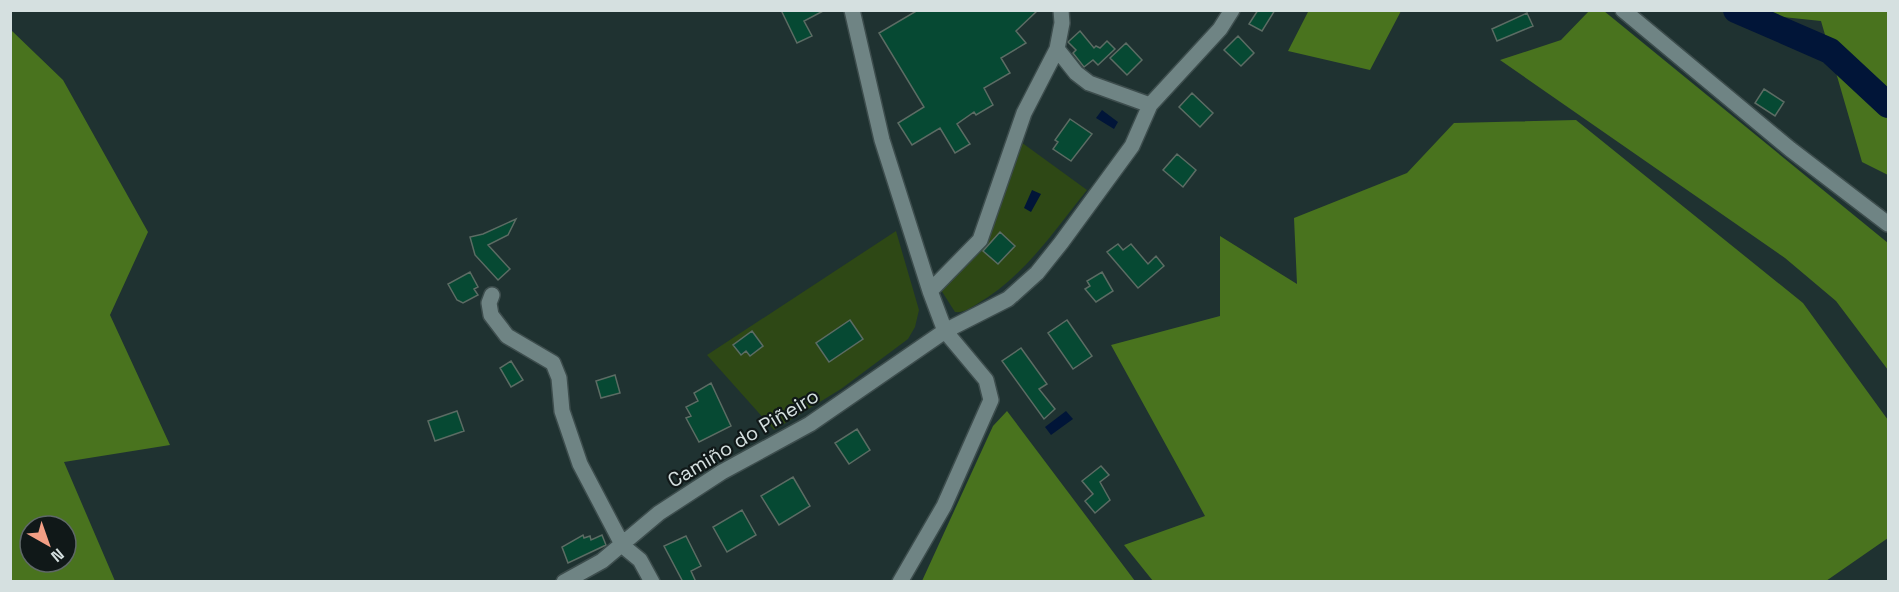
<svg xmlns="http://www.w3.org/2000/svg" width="1899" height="592" font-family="'Space Grotesk',sans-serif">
  <rect width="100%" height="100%" fill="#1f3231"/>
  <!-- green -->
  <path fill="#2e4815" d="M1021,142L1087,190C1054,231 1024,277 977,304C970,308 964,313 955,312L941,290L984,241Z
    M896,231L919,310L915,327L908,339L841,389L774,430L707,355Z"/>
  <!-- forest -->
  <path fill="#49731e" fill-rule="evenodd" d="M1309,10H1401V11L1370,70L1288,51Z
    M1589,11H1604L1888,243V370L1836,301L1785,258L1500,60L1561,40Z
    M1728,11H1888V175L1862,162L1821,21Z
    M11,30L63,80L148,232L110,315L170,445L64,462L115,581H11ZM30,526H66V562H30Z
    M1576,120L1803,303L1888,420V538L1826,581H1153L1124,545L1205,516L1111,345L1220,316V236L1297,284L1294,218L1407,173L1454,123Z
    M1007,411L1135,581H922L993,426Z"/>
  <!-- water -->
  <path fill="#011538" d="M1102,110L1118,122L1114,129L1096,118Z
    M1032,190L1041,194L1031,212L1024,208Z
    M1066,411L1073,419L1051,435L1045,427Z"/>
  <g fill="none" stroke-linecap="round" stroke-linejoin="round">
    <!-- river -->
    <path stroke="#011538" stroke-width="26" d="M1736,10L1830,51L1888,105"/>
  </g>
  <!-- building -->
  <path fill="#064933" stroke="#5c6c64" stroke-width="1.5" d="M781,10H825L804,21L812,36L797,43Z
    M918,10H1038L1016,31L1026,43L1001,58L1010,73L984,88L993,105L976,115L974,112L957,124L970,144L955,153L940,128L912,145L898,123L924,107L879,33Z
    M1258,10H1275L1262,31L1249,24Z
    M1527,13L1533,26L1497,41L1492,29Z
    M1080,31L1094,48L1096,46L1100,48L1107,41L1115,49L1098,65L1093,60L1084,67L1073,53L1076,50L1068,42Z
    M1238,36L1254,53L1241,66L1224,50Z
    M1126,43L1142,60L1127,75L1110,58Z
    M1764,89L1784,102L1775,116L1755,103Z
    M1192,93L1213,113L1200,127L1179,107Z
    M1070,119L1092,134L1071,161L1053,149L1058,142L1055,140Z
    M1177,154L1196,170L1183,187L1163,170Z
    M516,219L508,235L488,245L510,269L498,280L475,255L470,237L483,234Z
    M1000,232L1015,246L998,264L983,251Z
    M1118,244L1123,250L1131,244L1148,264L1156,256L1164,266L1138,288L1107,252Z
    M470,272L478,287L474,289L478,295L463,303L457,300L448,284Z
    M1102,272L1113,291L1096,302L1085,289L1090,286L1087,281Z
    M850,320L863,339L829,362L816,343Z
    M1067,320L1092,356L1073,369L1048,333Z
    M752,331L763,346L750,356L746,351L741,355L733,345Z
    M1021,348L1047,384L1039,389L1055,409L1044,419L1002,361Z
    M511,361L523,380L511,387L500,368Z
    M615,375L620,393L601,398L596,381Z
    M711,383L731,426L699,442L686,418L691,416L686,407L698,401L694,393Z
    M457,411L464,431L435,441L428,421Z
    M857,429L870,450L849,464L835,443Z
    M1101,466L1109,475L1100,482L1110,500L1095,513L1085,501L1093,494L1082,481Z
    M793,477L810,506L779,525L761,496Z
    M742,510L756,535L727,552L713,527Z
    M583,535L584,538L590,536L591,540L602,535L606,545L568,563L562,547Z
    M686,536L701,566L691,571L696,582H683L664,546Z"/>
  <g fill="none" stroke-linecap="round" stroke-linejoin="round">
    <defs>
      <path id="minor" d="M852,10L882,140L930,291L945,331L986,380L991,400L944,506L900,582
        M1623,10L1790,149L1888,224
        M1057,49L1076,73L1089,83L1150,105
        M930,291L980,240L1024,113L1057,49L1062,23L1061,10
        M492,295L489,303L491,315L507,336L553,363L559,378L562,411L580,464L623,546L640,560L652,582
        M564,582L602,561L659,513L722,472L810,424L945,331L1008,299L1037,273L1061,243L1132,146L1150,105L1220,29L1232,10"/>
    </defs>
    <!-- minor casing -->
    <use href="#minor" stroke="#3d4d4d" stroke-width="18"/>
    <!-- minor -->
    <use href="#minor" stroke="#6f8484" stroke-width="15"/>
  </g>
  <g text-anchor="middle" stroke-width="4.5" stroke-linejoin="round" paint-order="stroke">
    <!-- street labels -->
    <g font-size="20" fill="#d5e0e0" stroke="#101818">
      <text transform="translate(743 438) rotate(-31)" y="7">Camiño do Piñeiro</text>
    </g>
  </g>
  <!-- border -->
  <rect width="1899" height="592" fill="none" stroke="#d5e0e0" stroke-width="24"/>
  <!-- north arrow -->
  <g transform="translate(48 544) rotate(140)"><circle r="28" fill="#101818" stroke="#5f6868" stroke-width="1.5"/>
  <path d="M0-4.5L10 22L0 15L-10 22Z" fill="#f39f85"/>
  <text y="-9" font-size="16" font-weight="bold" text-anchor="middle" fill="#d5e0e0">N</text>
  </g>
</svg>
